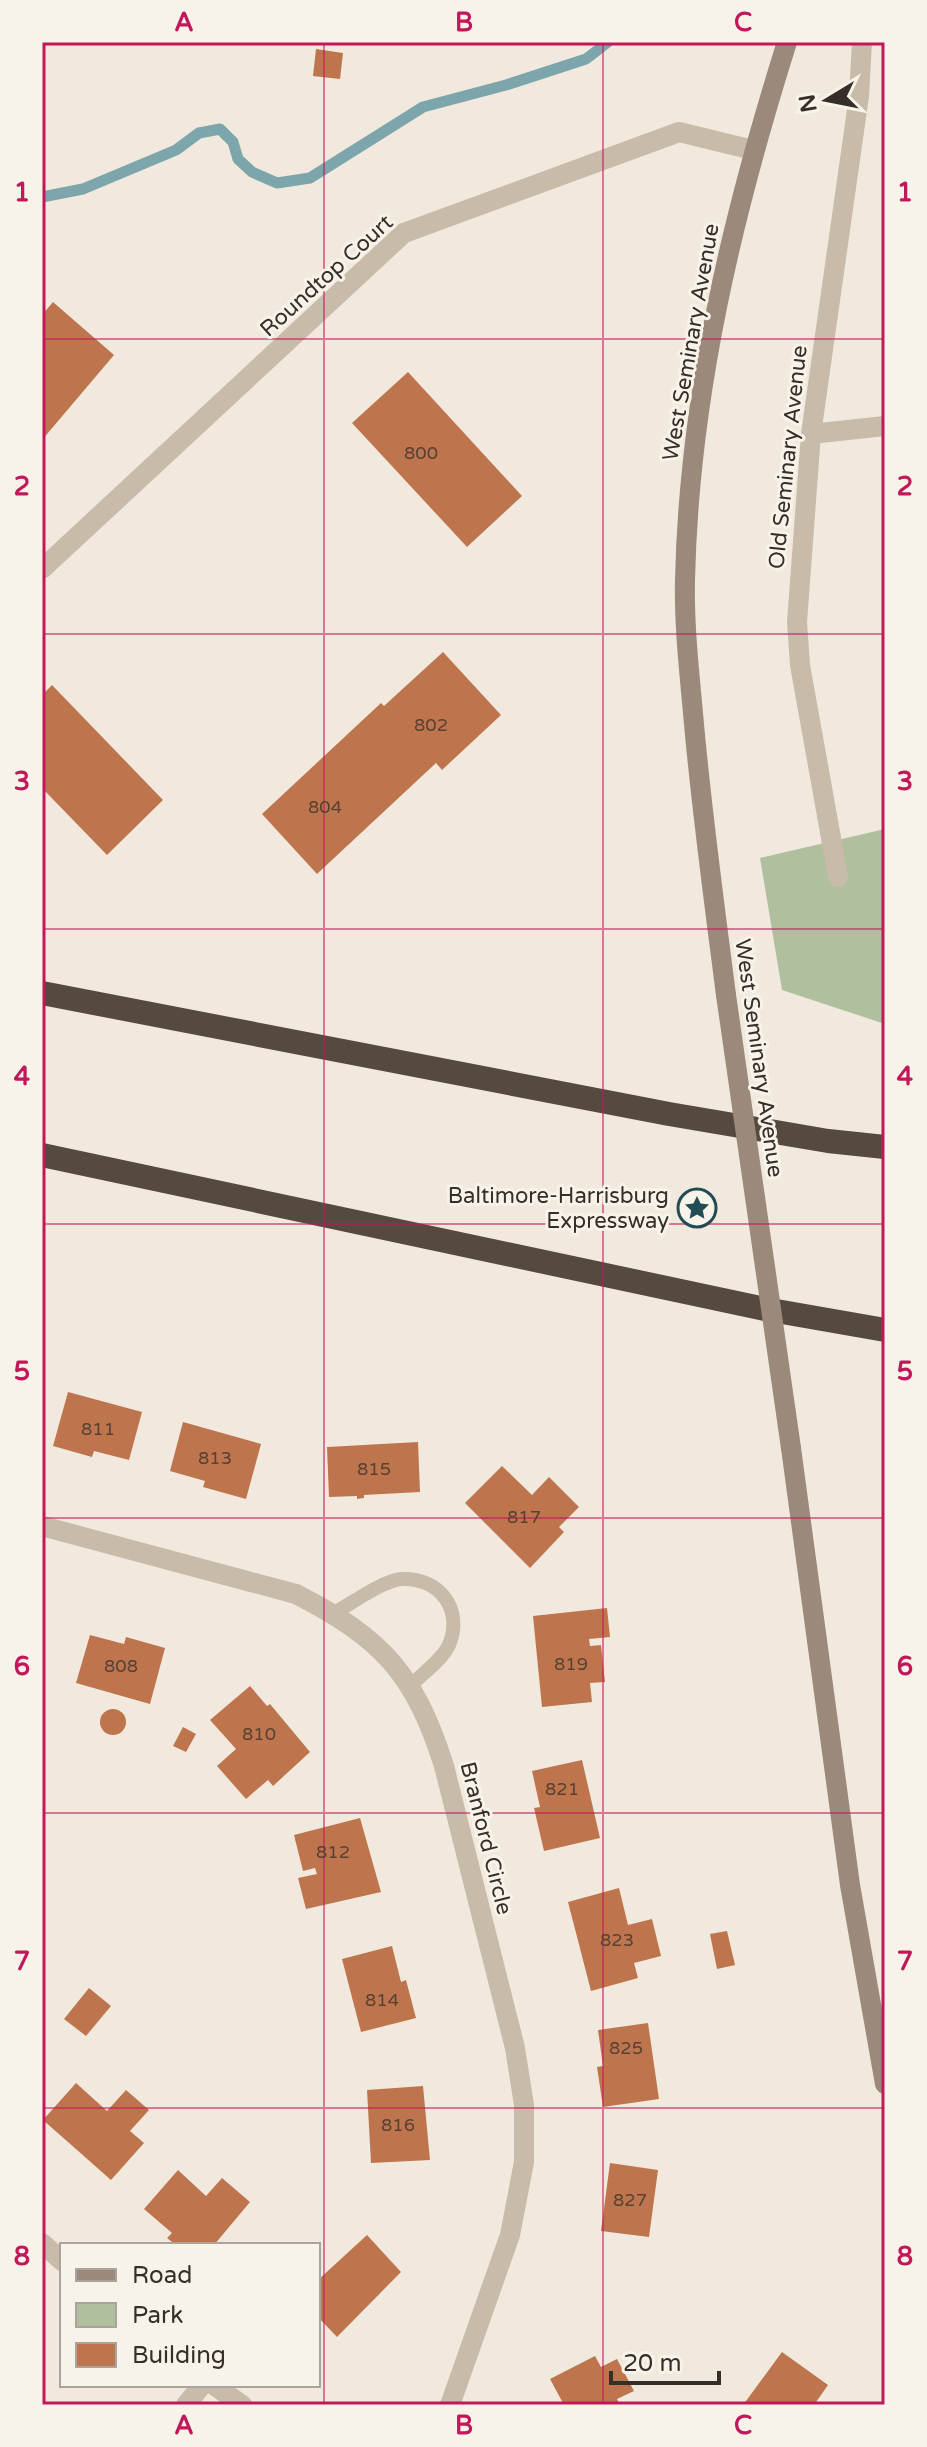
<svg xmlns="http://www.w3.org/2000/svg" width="927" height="2447" font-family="'Varela Round',sans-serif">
  <rect width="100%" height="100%" fill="#f1e9dd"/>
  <!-- green -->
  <path fill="#b0bf9e" d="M885,829V1024L782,990L760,858Z"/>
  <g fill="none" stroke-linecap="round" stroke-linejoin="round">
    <!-- stream -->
    <path stroke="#7da5ac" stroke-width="11" d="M42,197L83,189L176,150L199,133L220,129L233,142L238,159L252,172L277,183L310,178L423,107L506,85L586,59L608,42"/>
  </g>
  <!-- building -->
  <path fill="#be754d" d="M316,49L343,53L340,79L313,76Z
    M53,302L114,355L42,440V315Z
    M408,372L522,496L467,547L352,423Z
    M443,652L501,715L442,770L436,763L317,874L262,814L381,703L384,706Z
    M52,685L163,800L107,855L42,788V695Z
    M68,1392L142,1412L129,1460L94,1451L92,1457L53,1446Z
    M183,1422L261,1444L246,1499L203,1487L205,1481L170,1471Z
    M418,1442L420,1492L364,1495V1498L357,1499V1496L329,1497L327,1447Z
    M502,1466L532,1495L549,1477L579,1507L559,1527L564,1532L530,1568L465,1503Z
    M607,1608L610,1637L589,1639L590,1646L601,1645L605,1682L590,1683L592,1702L542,1707L533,1616Z
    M90,1635L124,1644L126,1637L165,1648L150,1704L76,1683Z
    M250,1686L267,1706L270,1704L310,1752L273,1786L268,1780L246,1799L217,1766L236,1749L210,1720Z
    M100 1722a13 13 0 1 1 26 0a13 13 0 1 1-26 0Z
    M183,1727L196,1734L186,1752L173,1746Z
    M582,1760L600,1838L544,1851L534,1808L540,1807L532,1771Z
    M360,1818L381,1892L306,1909L298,1878L317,1874L315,1868L303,1871L294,1835Z
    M619,1888L628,1925L652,1919L661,1956L634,1963L638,1978L591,1991L568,1902Z
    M727,1931L735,1965L717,1969L710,1934Z
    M392,1946L401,1982L406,1980L416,2018L361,2032L342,1959Z
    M89,1988L111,2006L86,2036L64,2019Z
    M648,2023L659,2099L603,2107L597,2067L603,2066L598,2030Z
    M76,2083L107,2111L126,2090L149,2110L130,2131L144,2143L111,2180L43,2120Z
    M423,2086L430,2160L371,2163L367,2090Z
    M610,2163L658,2170L649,2237L601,2231Z
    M178,2170L206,2196L222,2178L250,2202L214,2245H176L167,2238L172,2233L144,2209Z
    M367,2235L401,2272L337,2337L318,2317V2280Z
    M782,2352L828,2385L814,2405H743Z
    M595,2356L601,2367L617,2359L634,2391L617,2399L620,2405H564L550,2379Z"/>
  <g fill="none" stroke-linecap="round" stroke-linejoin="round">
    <!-- lane -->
    <path stroke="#c8bba9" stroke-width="14" d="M334,1613C351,1604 382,1581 401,1579C439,1577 464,1609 449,1645C442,1660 422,1674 410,1686"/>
    <!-- street -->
    <path stroke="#c8bba9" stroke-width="20" d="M811,434L885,426
      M42,569L404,233L679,132L753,150
      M838,877L800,665L797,622L811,434L859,96L862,42
      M42,1526L296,1594C382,1638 415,1674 444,1766L515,2048L524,2105V2162L510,2235L450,2405
      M42,2243L62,2261
      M214,2385L242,2405
      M186,2405L202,2385"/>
    <!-- secondary -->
    <path stroke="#9b8a7b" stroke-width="20" d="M726,995C714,901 701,807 693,713C689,669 684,624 685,580C689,396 732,217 787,42
      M791,1448L850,1885L885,2084"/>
    <!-- highway -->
    <path stroke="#564a40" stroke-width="24" d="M42,993L669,1114L828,1141L885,1147
      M42,1155L765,1309L885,1330"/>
    <!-- secondary-bridge -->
    <path stroke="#9b8a7b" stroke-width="20" d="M726,995L791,1448"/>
  </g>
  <!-- grid -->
  <path fill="none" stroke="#c2185b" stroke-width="2" stroke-opacity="0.55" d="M324,42V2405M603,42V2405M42,339H885M42,634H885M42,929H885M42,1224H885M42,1518H885M42,1813H885M42,2108H885"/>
  <!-- icons -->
  <defs>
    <symbol id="sight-ring" viewBox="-11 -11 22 22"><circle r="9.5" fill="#f8f3e9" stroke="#214b55" stroke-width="1.5"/><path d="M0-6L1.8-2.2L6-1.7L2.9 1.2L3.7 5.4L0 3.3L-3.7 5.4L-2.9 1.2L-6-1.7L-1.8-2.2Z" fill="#214b55"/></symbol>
  </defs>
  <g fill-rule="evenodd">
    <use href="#sight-ring" x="675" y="1186" width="44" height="44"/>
  </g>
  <g text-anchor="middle" stroke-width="6" stroke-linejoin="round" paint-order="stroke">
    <!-- number labels -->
    <g font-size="18" fill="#584032">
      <text x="421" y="459">800</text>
      <text x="431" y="731">802</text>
      <text x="325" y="813">804</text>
      <text x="98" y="1435">811</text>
      <text x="215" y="1464">813</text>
      <text x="374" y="1475">815</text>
      <text x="524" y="1523">817</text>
      <text x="571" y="1670">819</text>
      <text x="121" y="1672">808</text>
      <text x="259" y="1740">810</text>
      <text x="562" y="1795">821</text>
      <text x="333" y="1858">812</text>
      <text x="617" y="1946">823</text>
      <text x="382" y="2006">814</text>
      <text x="626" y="2054">825</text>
      <text x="398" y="2131">816</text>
      <text x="630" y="2206">827</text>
    </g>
    <!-- street labels -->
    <g font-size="22" fill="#362e29" stroke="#f8f3e9">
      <text transform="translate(326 275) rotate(-42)" y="8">Roundtop Court</text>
      <text transform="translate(690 342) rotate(-80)" y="8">West Seminary Avenue</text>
      <text transform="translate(787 457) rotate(-84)" y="8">Old Seminary Avenue</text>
      <text transform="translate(760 1058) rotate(82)" y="8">West Seminary Avenue</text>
      <text transform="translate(487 1838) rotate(76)" y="8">Branford Circle</text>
    </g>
    <!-- poi labels -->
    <g font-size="22" fill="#362e29" stroke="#f8f3e9" text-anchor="end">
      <text x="669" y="1203">Baltimore-Harrisburg<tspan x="669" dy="25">Expressway</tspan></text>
    </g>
  </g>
  <!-- border -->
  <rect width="927" height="2447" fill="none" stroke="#f8f3e9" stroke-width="88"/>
  <!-- legend -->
  <rect x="60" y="2243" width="260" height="144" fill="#f8f3e9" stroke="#aaa49c" stroke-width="2"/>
  <rect x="76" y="2269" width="40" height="12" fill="#9b8a7b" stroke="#aaa49c" stroke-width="2"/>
  <text x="132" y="2283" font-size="24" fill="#362e29">Road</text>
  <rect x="76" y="2303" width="40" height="24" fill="#b0bf9e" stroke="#aaa49c" stroke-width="2"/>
  <text x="132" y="2323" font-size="24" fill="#362e29">Park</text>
  <rect x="76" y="2343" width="40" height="24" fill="#be754d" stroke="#aaa49c" stroke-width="2"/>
  <text x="132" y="2363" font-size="24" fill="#362e29">Building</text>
  <!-- north arrow -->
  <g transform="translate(827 100) rotate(260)" stroke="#f8f3e9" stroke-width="6" paint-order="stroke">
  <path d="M0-6L14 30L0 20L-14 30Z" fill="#362e29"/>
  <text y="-12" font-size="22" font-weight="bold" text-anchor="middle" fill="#362e29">N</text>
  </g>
  <!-- scale -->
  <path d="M611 2371v12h108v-12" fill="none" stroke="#362e29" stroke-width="4"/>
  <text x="623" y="2371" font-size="24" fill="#362e29" stroke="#f8f3e9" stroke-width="6" paint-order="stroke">20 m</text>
  <rect x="44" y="44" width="839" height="2359" fill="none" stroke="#c2185b" stroke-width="3"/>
  <g font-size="26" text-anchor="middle" font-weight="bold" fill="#c2185b">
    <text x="184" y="31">A</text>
    <text x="464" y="31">B</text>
    <text x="743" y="31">C</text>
    <text x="22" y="201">1</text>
    <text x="905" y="201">1</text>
    <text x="22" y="495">2</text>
    <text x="905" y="495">2</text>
    <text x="22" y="790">3</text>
    <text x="905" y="790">3</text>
    <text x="22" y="1085">4</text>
    <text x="905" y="1085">4</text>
    <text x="22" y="1380">5</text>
    <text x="905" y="1380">5</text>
    <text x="22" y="1675">6</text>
    <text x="905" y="1675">6</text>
    <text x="22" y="1970">7</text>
    <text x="905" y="1970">7</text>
    <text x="22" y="2265">8</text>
    <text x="905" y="2265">8</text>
    <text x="184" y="2434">A</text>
    <text x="464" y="2434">B</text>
    <text x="743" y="2434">C</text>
  </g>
</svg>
